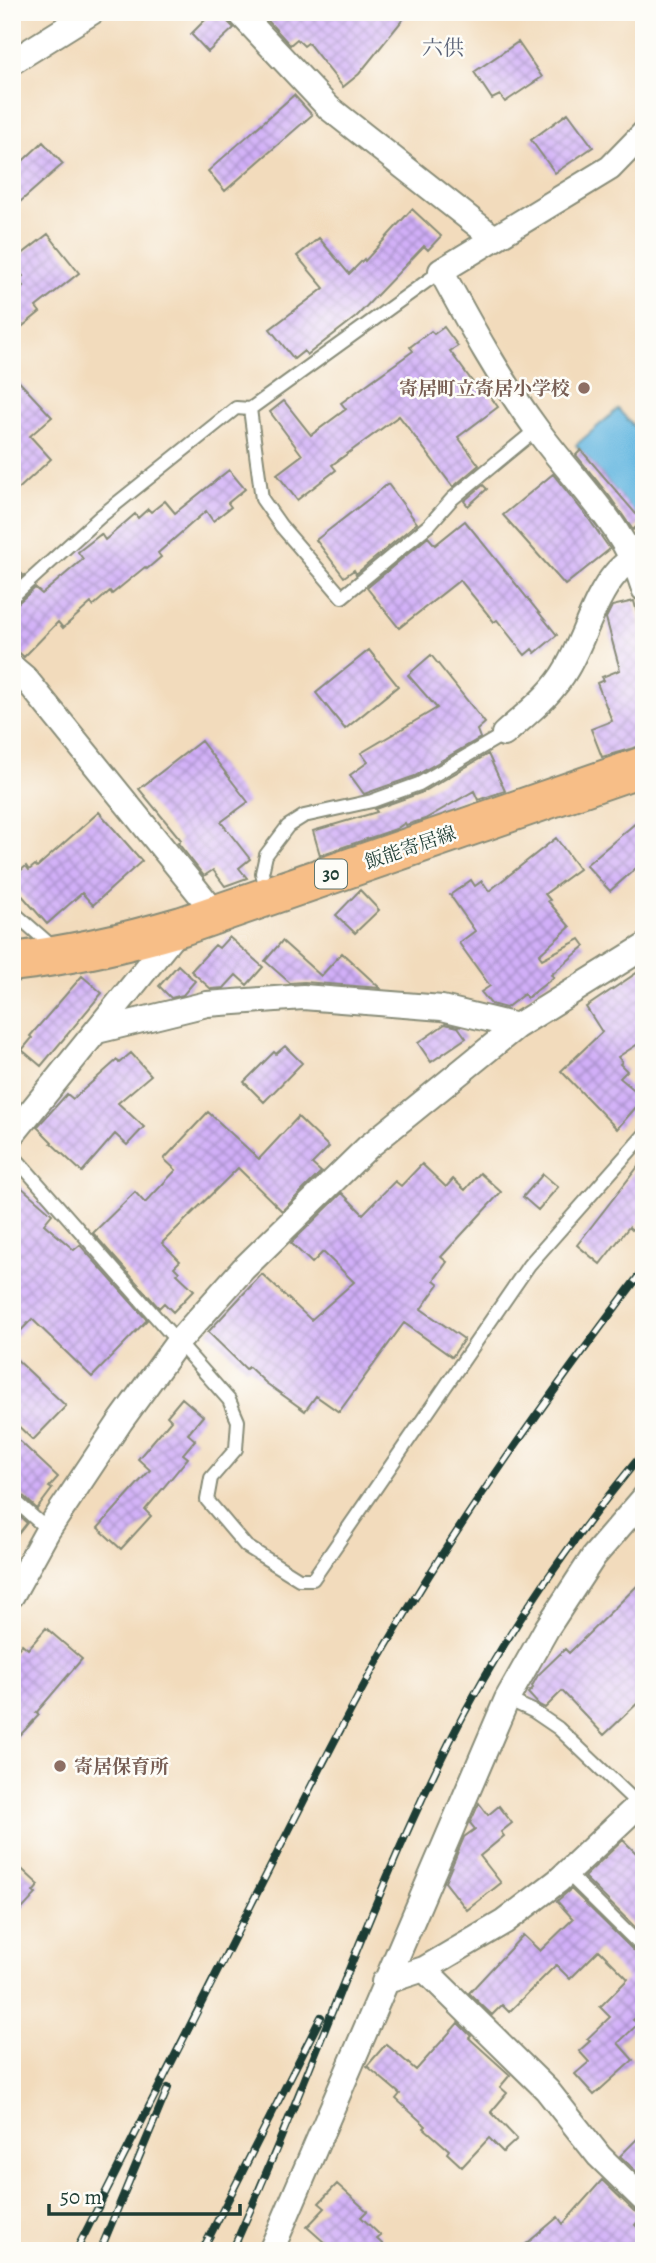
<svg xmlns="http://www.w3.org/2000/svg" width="656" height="2263" font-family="Alegreya,'Noto Serif JP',serif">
  <defs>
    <pattern id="building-cross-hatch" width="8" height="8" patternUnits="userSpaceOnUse" patternTransform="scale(1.75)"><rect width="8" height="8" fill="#d1aff8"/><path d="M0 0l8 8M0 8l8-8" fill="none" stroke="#a990ca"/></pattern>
  </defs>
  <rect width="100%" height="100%" fill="#fdfcf7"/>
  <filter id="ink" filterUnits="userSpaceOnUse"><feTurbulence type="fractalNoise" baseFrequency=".0143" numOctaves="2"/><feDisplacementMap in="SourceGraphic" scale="14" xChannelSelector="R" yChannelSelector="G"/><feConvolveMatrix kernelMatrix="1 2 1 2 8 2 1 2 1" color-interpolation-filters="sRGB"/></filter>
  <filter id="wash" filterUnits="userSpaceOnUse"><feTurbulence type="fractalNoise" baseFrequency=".00686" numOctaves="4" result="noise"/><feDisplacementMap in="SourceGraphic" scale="28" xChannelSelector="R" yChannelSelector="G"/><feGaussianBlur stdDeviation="1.57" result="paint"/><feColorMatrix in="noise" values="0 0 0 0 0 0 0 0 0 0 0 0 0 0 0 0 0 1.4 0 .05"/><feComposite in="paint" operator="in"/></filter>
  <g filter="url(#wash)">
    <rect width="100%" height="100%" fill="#f2dbbc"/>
    <!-- water -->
    <path fill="#66b8e1" stroke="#427a8a" stroke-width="2" d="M618,409L644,438V510L637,516L576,445Z"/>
    <g id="blocks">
      <!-- building -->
      <path fill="url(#building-cross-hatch)" d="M213,12H225L228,22L234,28L208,52L191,34Z
        M260,12H409L359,74L343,87L308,43L304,46L297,39L290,45Z
        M518,42L542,77L505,102L500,95L492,99L474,72Z
        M294,95L312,115L225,191L208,171Z
        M568,113L593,147L555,173L531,140Z
        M43,142L63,164L12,209V171Z
        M412,209L441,236L428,250L424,246L356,317L307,355L304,351L294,359L270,329L324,288L297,256L319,238L349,274L364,259L365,261Z
        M48,234L79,273L36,307L40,312L12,335V297L24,287L18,280L23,276L12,262Z
        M444,327L458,346L450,351L477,388L482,385L498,407L458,437L479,465L453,487L399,416L332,465L336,470L297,500L277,474L302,455L270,412L284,401L311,435L346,409L341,403L413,351L410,347L431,331L434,334Z
        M12,374L52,417L30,436L51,459L12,495Z
        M581,450L642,521L633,530L610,497L576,455Z
        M229,470L245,489L228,503L231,507L213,521L206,511L158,553L161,557L147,569L145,567L112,594L110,591L93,606L91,603L63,628L58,622L24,657L12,646V606L18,603L35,588L42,594L83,559L78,552L101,534L105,540L135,514L138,518L148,509L151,512L165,501L175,513Z
        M553,474L586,515L610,549L565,585L503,515Z
        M388,484L417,523L356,574L354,570L344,577L316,540Z
        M483,485L487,489L468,506L464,501Z
        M465,521L557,635L535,653L532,649L525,655L497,620L494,622L460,580L399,628L367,588L428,537L435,545Z
        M12,565L23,575L12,585Z
        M634,601L644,640V745L602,757L591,729L612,721L597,683L604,680L602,677L620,670L606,618L612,606Z
        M369,650L398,686L345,729L316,693Z
        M431,655L485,723L477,730L480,738L415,776L364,794L350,775L368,762L361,753L437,708L408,675Z
        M201,741L248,802L221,822L250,859L239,868L247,878L225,886L213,870L204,876L178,843L181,840L139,789Z
        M488,754L505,791L478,800L474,791L425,819L406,825L405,823L396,829L320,855L313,831L377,812L375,809L423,792Z
        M99,812L142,861L93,905L82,893L47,924L12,884V878L26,866L29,870L35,865L37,867Z
        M644,816V861L610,891L586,865Z
        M556,838L579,869L545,894L550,900L548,901L570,927L539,955L542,959L580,939L585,946L551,975L554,977L527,998L524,994L506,1008L491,1004L481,992L490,986L459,943L475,931L450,895L471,880L475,886L482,881L489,891Z
        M360,890L379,910L355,933L336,915Z
        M229,937L263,967L247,985L236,975L224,988L211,989L191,971L215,945L219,948Z
        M282,941L321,976L342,953L380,988L304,982L290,983L265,961Z
        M178,965L195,981L183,995L171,998L159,986Z
        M644,968V1040L618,1057L622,1062L620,1064L627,1071L620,1078L644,1098L617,1129L561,1071L602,1032L586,1007Z
        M82,976L102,993L41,1066L22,1050L32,1038L30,1036Z
        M445,1024L458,1027L466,1038L431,1062L418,1043Z
        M285,1046L302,1063L264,1102L244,1082L274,1052L276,1054Z
        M131,1053L151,1075L118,1103L144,1127L127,1145L115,1134L82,1172L51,1143L52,1142L37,1127L67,1094L73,1099L117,1060L119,1063Z
        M208,1112L259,1159L298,1117L329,1147L312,1164L321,1172L282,1211L238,1168L162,1243L180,1261L174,1267L179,1272L177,1274L194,1290L173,1312L164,1303L159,1308L93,1233L135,1192L145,1203L176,1170L164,1159Z
        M644,1159V1215L632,1230L629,1227L600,1264L577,1245Z
        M422,1164L446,1187L453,1179L465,1190L480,1173L501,1192L441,1257L447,1262L434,1280L439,1284L421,1309L464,1339L452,1357L404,1323L339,1412L316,1396L305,1411L266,1383L249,1367L246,1369L208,1332L262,1274L311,1320L354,1282L323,1252L312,1263L291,1243L342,1193L363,1214L395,1181L401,1186Z
        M543,1174L558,1187L538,1210L523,1197Z
        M12,1179L52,1214L44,1224L74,1250L80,1245L147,1320L92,1377L32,1319L12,1340Z
        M12,1355L66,1406L33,1440L12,1420Z
        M182,1398L203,1416L188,1434L195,1440L183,1454L188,1458L145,1510L151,1516L121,1549L98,1528L150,1470L138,1459L171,1420L167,1416Z
        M12,1434L58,1477L49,1487L52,1489L37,1509L18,1491L12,1489Z
        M12,1510L27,1523L12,1542Z
        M644,1579V1697L604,1735L562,1691L545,1708L539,1705L528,1693L533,1688L532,1686L538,1675L565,1649L569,1653Z
        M46,1628L82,1659L36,1713L39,1715L12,1744V1656L22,1644L28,1649Z
        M479,1803L488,1815L499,1806L512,1823L501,1832L504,1836L480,1856L501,1883L467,1910L445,1882L464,1837L475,1829L470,1823Z
        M623,1840L644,1861V1936L584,1877Z
        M12,1860L39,1885L33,1892L36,1894L12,1920Z
        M571,1889L638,1955L644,1958V2009L633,2020L638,2024L618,2043L633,2060L594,2095L575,2074L589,2062L579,2051L590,2041L587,2039L610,2017L600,2007L628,1979L599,1950L570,1979L556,1965L509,2012L502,2005L492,2015L469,1993L523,1935L540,1951L573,1919L557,1901Z
        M458,2023L471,2036L469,2038L510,2075L500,2087L507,2093L491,2112L517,2139L503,2152L489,2138L462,2167L447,2153L449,2150L424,2128L426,2126L396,2099L400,2094L367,2066L386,2044L416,2070Z
        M644,2132V2179L620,2156Z
        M602,2180L634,2211L644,2214L635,2225L644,2233V2251H518L558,2217L563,2224Z
        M337,2184L367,2211L361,2217L381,2236L377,2239L390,2251H334L307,2227L325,2208L319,2203Z"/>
    </g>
  </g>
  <g filter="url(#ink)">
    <use href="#blocks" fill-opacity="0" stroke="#888c78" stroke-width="2"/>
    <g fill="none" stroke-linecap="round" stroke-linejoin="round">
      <defs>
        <path id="lane" d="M250,409L262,499L281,526L342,597L429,525L452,499L537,429
          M12,597L101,516L236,408L250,409L441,271
          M267,892L262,873L266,855L288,826L304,816L372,801L419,784L504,734
          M12,911L54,948
          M12,1154L229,1400L238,1421L236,1449L211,1478L207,1500L246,1546L299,1579H313L529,1265L644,1135
          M12,1498L48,1530
          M507,1699L533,1711L558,1728L639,1805
          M567,1873L644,1949"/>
        <path id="street" d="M239,12L329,108L494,238
          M12,62L92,12
          M644,133L610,168L441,271C470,325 501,381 538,431C575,482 626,527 644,589
          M12,667L25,678L216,914
          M504,734C526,714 552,695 567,668C584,639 594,598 616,573C621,567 627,563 632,558
          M97,1031L207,1004L303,997L442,1008L517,1026
          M12,1135L181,926
          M12,1595L48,1530L120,1422L178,1342L243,1269L368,1147L517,1026L644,947
          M424,1969L504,1922L558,1881L644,1800
          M384,1982L424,1969L547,2090L599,2156L644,2200
          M271,2251L507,1699L547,1628L594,1556L644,1498"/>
        <path id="primary" d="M12,962C72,955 124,943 182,926L644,766"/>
      </defs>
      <!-- lane casing -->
      <use href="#lane" stroke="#888c78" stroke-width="16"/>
      <!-- street casing -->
      <use href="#street" stroke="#888c78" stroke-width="28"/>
      <!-- primary casing -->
      <use href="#primary" stroke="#888c78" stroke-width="42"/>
      <!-- lane -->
      <use href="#lane" stroke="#fff" stroke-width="12"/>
      <!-- street -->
      <use href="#street" stroke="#fff" stroke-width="24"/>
      <!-- primary -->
      <use href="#primary" stroke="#f7be87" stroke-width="38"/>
      <defs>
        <path id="rail" d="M76,2251C135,2134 195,2017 254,1899C297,1815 339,1728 386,1646C463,1514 552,1391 644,1269
          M100,2251L168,2088
          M202,2251L321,2017
          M232,2251C309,2083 367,1906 450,1741C502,1637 570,1541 644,1452"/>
      </defs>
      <!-- rail casing -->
      <use href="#rail" stroke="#1f3d34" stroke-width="8"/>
      <!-- rail -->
      <use href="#rail" stroke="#fdfcf7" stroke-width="5" stroke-dasharray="16" stroke-linecap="butt"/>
    </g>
  </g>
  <!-- markers -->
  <g fill="#8d6e63" stroke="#fdfcf7" stroke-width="2.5">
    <circle cx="584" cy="388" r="7"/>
    <circle cx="60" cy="1766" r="7"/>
  </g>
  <g text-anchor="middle" stroke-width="5" stroke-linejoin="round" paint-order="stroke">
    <!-- shield labels -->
    <rect fill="#fdfcf7" stroke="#62766e" stroke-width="2" x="315" y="859.5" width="32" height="29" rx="5"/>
    <g font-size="18" font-weight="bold" fill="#1f3d34">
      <text x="331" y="880">30</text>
    </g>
    <!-- education labels -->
    <g font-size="19" font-weight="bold" fill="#785e54" stroke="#fdfcf7" text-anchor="end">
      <text x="570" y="395">寄居町立寄居小学校</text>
      <text x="74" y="1773" text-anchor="start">寄居保育所</text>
    </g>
    <!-- street labels -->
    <g font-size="19" fill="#1f3d34" stroke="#fdfcf7">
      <text transform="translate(410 847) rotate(-19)" y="7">飯能寄居線</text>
    </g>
    <!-- neighbourhood labels -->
    <g font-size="21" fill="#5d6579" stroke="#fdfcf7">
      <text x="443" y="55">六供</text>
    </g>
  </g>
  <!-- margin -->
  <rect width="656" height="2263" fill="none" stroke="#fdfcf7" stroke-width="42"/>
  <!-- scale -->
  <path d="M49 2204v10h191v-10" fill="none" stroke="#1f3d34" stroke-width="3.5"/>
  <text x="60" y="2204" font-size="21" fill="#1f3d34" stroke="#fdfcf7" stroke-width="5" paint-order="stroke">50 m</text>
</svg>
